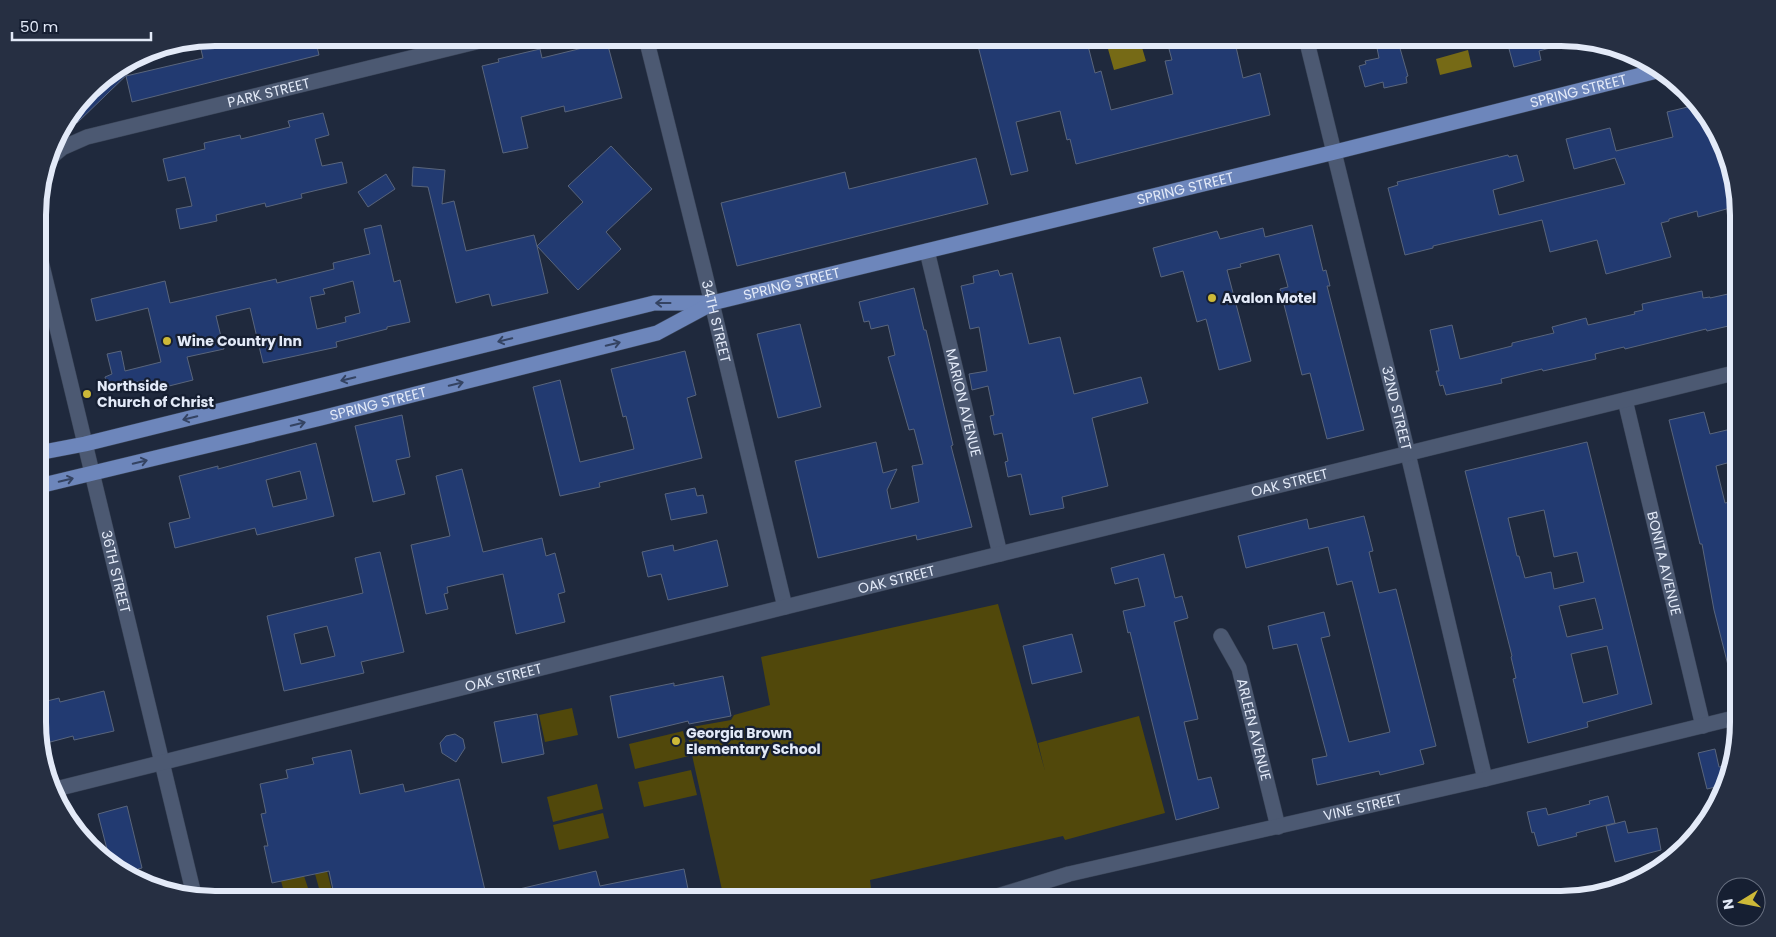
<svg xmlns="http://www.w3.org/2000/svg" width="1776" height="937" font-family="Poppins,sans-serif">
  <rect width="100%" height="100%" fill="#1f293d"/>
  <!-- green -->
  <path fill="#51480b" d="M998,604L1045,771L1038,743L1139,716L1165,813L1065,840L1063,836L870,880L872,897L863,899H724L686,728L731,720L734,715L770,705L761,657Z
    M572,708L578,735L545,742L539,715Z
    M683,731L689,756L635,769L629,744Z
    M691,770L697,795L644,807L638,782Z
    M597,784L603,809L553,822L547,797Z
    M603,813L609,838L559,850L553,825Z
    M327,871L334,899H322L315,874Z
    M304,876L310,894L297,896V899H286L281,881Z"/>
  <!-- water -->
  <path fill="#766a16" d="M1131,43L1132,47L1141,44L1146,61L1114,70L1108,49Z
    M1468,50L1472,67L1440,75L1436,59Z"/>
  <!-- building -->
  <path fill="#223a71" stroke="#59657c" fill-rule="evenodd" d="M215,38H315L319,55L132,102L126,76L203,58L199,41Z
    M976,38H1086L1095,73L1101,71L1111,110L1173,94L1165,61L1172,60L1166,38H1234L1243,78L1260,73L1270,115L1076,164L1070,139L1067,140L1060,111L1016,122L1028,171L1011,175Z
    M1375,38H1397L1408,76L1406,77L1407,83L1384,88L1383,82L1365,87L1359,66L1366,64L1365,61L1379,58Z
    M1506,38H1561L1572,40V42L1539,51L1541,60L1514,67Z
    M607,42L622,98L565,112L564,106L521,117L528,148L503,153L482,66L499,62L498,59L540,49L542,58Z
    M133,60L137,65L77,123L70,118L98,82Z
    M1696,105L1708,116L1737,192V206L1698,217L1697,211L1669,219V221L1661,223L1671,257L1606,274L1597,240L1550,252L1542,220L1433,246V248L1405,255L1388,188L1398,185L1397,182L1508,155L1509,157L1517,155L1524,181L1493,190L1499,215L1625,184L1615,158L1574,169L1566,139L1610,128L1616,151L1673,137L1667,112Z
    M323,113L329,135L315,139L322,166L342,162L347,183L301,194L302,198L266,207L265,203L216,215L217,221L180,229L176,209L192,206L185,177L168,181L163,159L205,149L204,143L240,135L241,139L290,127L288,121Z
    M611,146L652,189L606,232L621,249L578,290L537,246L548,293L492,306L489,294L456,303L428,187L412,186L413,167L445,170L442,204L454,201L466,251L534,235L537,246L583,202L568,186Z
    M976,158L988,204L737,266L721,203L845,172L849,189Z
    M386,174L395,189L368,207L358,192Z
    M381,225L394,282L400,280L410,322L387,327V329L336,342L337,347L263,363L250,308L216,316L224,349L187,357L193,380L149,391L146,380L108,389L105,377L112,374L107,354L121,351L125,371L161,362L148,308L96,321L91,299L165,281L170,303L276,279L277,283L334,269L333,263L370,254L364,229ZM353,281L360,313L345,317L346,322L317,329L310,297L325,294L323,289Z
    M1312,225L1323,271L1326,270L1330,286H1327L1364,430L1327,439L1310,373L1302,375L1280,289L1288,287L1279,254L1240,264L1241,267L1227,270L1251,361L1219,370L1206,319L1197,322L1183,271L1161,277L1153,248L1217,231L1220,239L1263,228L1265,237Z
    M998,270L1000,276L1012,273L1029,344L1060,337L1074,394L1141,377L1148,403L1092,418L1108,486L1062,497L1064,508L1030,515L1021,474L1008,477L1005,462L1008,461L1002,433L994,435L990,416L994,415L988,386L972,390L969,374L987,371L979,327L970,329L961,286L974,283L973,276Z
    M914,288L924,330H926L953,445L951,446L972,527L917,540L916,535L818,558L795,461L876,442L883,473L897,469L887,490L891,509L919,502L912,466L923,464L914,429L909,430L888,357L895,355L888,325L871,329L869,321L864,322L859,302Z
    M1702,291L1703,298L1710,297V298L1737,292V324L1707,331L1706,329L1625,349L1624,347L1595,354L1596,359L1543,371L1542,369L1501,379L1502,383L1479,388L1446,395L1443,385L1440,386L1436,371H1439L1430,330L1452,325L1460,359L1512,346V343L1554,333L1552,327L1586,318L1588,325L1635,314L1634,312L1643,310L1642,304Z
    M800,324L821,407L778,418L757,334Z
    M685,351L696,395L687,398L702,458L599,483L600,487L560,496L533,387L560,380L580,462L634,449L626,416L623,417L611,369Z
    M1704,412L1710,434L1731,429L1738,455V460L1716,466L1725,503L1735,501L1738,514V524L1732,526L1738,556V685H1733L1714,610L1702,544H1700L1669,420Z
    M402,415L410,457L396,460L405,494L373,502L355,426Z
    M1587,442L1652,704L1587,722L1588,727L1528,743L1513,679L1516,678L1511,657L1512,656L1465,471ZM1544,510L1554,557L1577,552L1584,582L1554,589L1551,572L1525,578L1519,556H1517L1508,518ZM1595,598L1603,629L1567,637L1559,606ZM1607,646L1618,694L1583,703L1571,654Z
    M316,443L334,516L257,535L255,528L175,548L169,523L190,518L179,476L218,466V469ZM300,471L307,499L273,507L266,480Z
    M462,469L483,552L542,538L546,556L555,553L565,592L558,594L565,622L516,634L503,574L447,587L448,593L444,594L448,609L426,614L411,545L450,536L436,476Z
    M695,488L697,496L703,495L707,513L671,520L665,494Z
    M1364,516L1373,551L1369,552L1379,593L1396,589L1436,746L1420,750L1424,764L1380,775L1379,771L1317,785L1312,759L1327,756L1297,644L1273,649L1268,626L1324,612L1330,636L1321,638L1349,742L1390,732L1352,581L1337,585L1328,547L1246,568L1238,536L1307,519L1309,529Z
    M717,540L728,586L668,600L661,574L648,577L642,552L673,545L674,551Z
    M380,552L404,652L361,662L364,673L284,691L267,616L363,593L355,558ZM327,626L335,656L301,664L294,634Z
    M1164,554L1175,598L1182,596L1188,618L1174,622L1198,719L1184,722L1198,780L1211,777L1219,808L1176,820L1130,632L1128,633L1123,611L1145,606L1138,578L1115,584L1111,568Z
    M1072,634L1082,672L1032,684L1023,646Z
    M723,676L731,716L689,724L688,721L618,738L610,696L674,683V686Z
    M104,691L114,731L74,740L73,736L39,745V703L59,698L60,702Z
    M537,714L544,754L502,763L494,722Z
    M455,734L463,739L465,748L456,762L442,753L440,743L446,736Z
    M1715,749L1719,767L1729,765L1724,785L1707,789L1698,753Z
    M351,750L360,794L403,784L405,792L459,779L487,899H335L329,871L272,883L264,846H268L261,814L266,813L260,784L288,778L286,770L314,764L312,758Z
    M1608,796L1615,823L1576,833L1577,836L1538,846L1534,832L1532,833L1527,812L1546,808L1548,815L1590,804L1589,801Z
    M127,806L142,868L138,869L142,882L136,881L109,857L98,814Z
    M1625,821L1628,833L1657,828L1661,850L1615,862L1606,826Z
    M684,869L690,899H498V894L596,871L600,886Z"/>
  <g fill="none" stroke-linecap="round" stroke-linejoin="round">
    <defs>
      <g id="minor">
        <path id="s1" d="M646,38L703,266L785,607"/>
        <path id="s2" d="M1306,38L1408,454L1485,779"/>
        <path id="s3" d="M50,158L62,148L87,137L492,38"/>
        <path id="s4" d="M38,249L194,895"/>
        <path id="s5" d="M927,251L1000,554"/>
        <path id="s6" d="M1625,400L1703,726"/>
        <path id="s7" d="M1221,636L1239,668L1278,827"/>
        <path id="s8" d="M56,789L785,607L1738,372"/>
        <path id="s9" d="M988,899L1069,874L1485,779L1738,717"/>
      </g>
      <g id="major">
        <path id="s10" d="M38,453L85,444L654,303H712L1335,152L1657,71"/>
        <path id="s11" d="M39,486L321,418L657,333L711,304"/>
      </g>
    </defs>
    <!-- minor casing -->
    <use href="#minor" stroke="#3a4457" stroke-width="16"/>
    <!-- major casing -->
    <use href="#major" stroke="#3a4457" stroke-width="16"/>
    <!-- minor -->
    <use href="#minor" stroke="#4c5972" stroke-width="15"/>
    <!-- major -->
    <use href="#major" stroke="#6d86bb" stroke-width="15"/>
  </g>
  <!-- one-way arrows -->
  <defs><path id="oneway-shaft" d="M-6 0H5M1.5-3L5.5 0L1.5 3" fill="none" stroke-width="1.6" stroke-linecap="round" stroke-linejoin="round" transform="scale(1.25)"/></defs>
  <g stroke="#344362">
    <use href="#oneway-shaft" transform="translate(663 303) rotate(-180)"/>
    <use href="#oneway-shaft" transform="translate(505 340) rotate(166)"/>
    <use href="#oneway-shaft" transform="translate(613 344) rotate(-14)"/>
    <use href="#oneway-shaft" transform="translate(348 379) rotate(166)"/>
    <use href="#oneway-shaft" transform="translate(456 384) rotate(-14)"/>
    <use href="#oneway-shaft" transform="translate(190 418) rotate(166)"/>
    <use href="#oneway-shaft" transform="translate(298 424) rotate(-14)"/>
    <use href="#oneway-shaft" transform="translate(140 462) rotate(-14)"/>
    <use href="#oneway-shaft" transform="translate(66 480) rotate(-13)"/>
  </g>
  <!-- markers -->
  <g fill="#cdb938" stroke="#161f32" stroke-width="2">
    <circle cx="1212" cy="298" r="5"/>
    <circle cx="167" cy="341" r="5"/>
    <circle cx="87" cy="394" r="5"/>
    <circle cx="676" cy="741" r="5"/>
  </g>
  <g text-anchor="middle" stroke-width="4.5" stroke-linejoin="round" paint-order="stroke">
    <!-- street labels -->
    <g font-size="14" fill="#e3eaf8" stroke="#161f32">
      <text dy="5" stroke="none"><textPath href="#s10" startOffset="1584">SPRING STREET</textPath></text>
      <text dy="5" stroke="none"><textPath href="#s3" startOffset="230">PARK STREET</textPath></text>
      <text dy="5" stroke="none"><textPath href="#s10" startOffset="1179">SPRING STREET</textPath></text>
      <text dy="5" stroke="none"><textPath href="#s10" startOffset="774">SPRING STREET</textPath></text>
      <text dy="5" stroke="none"><textPath href="#s1" startOffset="292">34TH STREET</textPath></text>
      <text dy="5" stroke="none"><textPath href="#s5" startOffset="156">MARION AVENUE</textPath></text>
      <text dy="5" stroke="none"><textPath href="#s11" startOffset="349">SPRING STREET</textPath></text>
      <text dy="5" stroke="none"><textPath href="#s2" startOffset="381">32ND STREET</textPath></text>
      <text dy="5" stroke="none"><textPath href="#s8" startOffset="1271">OAK STREET</textPath></text>
      <text dy="5" stroke="none"><textPath href="#s6" startOffset="168">BONITA AVENUE</textPath></text>
      <text dy="5" stroke="none"><textPath href="#s4" startOffset="332">36TH STREET</textPath></text>
      <text dy="5" stroke="none"><textPath href="#s8" startOffset="866">OAK STREET</textPath></text>
      <text dy="5" stroke="none"><textPath href="#s8" startOffset="461">OAK STREET</textPath></text>
      <text dy="5" stroke="none"><textPath href="#s7" startOffset="100">ARLEEN AVENUE</textPath></text>
      <text dy="5" stroke="none"><textPath href="#s9" startOffset="386">VINE STREET</textPath></text>
    </g>
    <!-- poi labels -->
    <g font-size="14" font-weight="bold" fill="#e3eaf8" stroke="#161f32" text-anchor="start">
      <text x="1222" y="303">Avalon Motel</text>
      <text x="177" y="346">Wine Country Inn</text>
      <text x="97" y="391">Northside<tspan x="97" dy="16">Church of Christ</tspan></text>
      <text x="686" y="738">Georgia Brown<tspan x="686" dy="16">Elementary School</tspan></text>
    </g>
  </g>
  <!-- crop -->
  <path d="M0 0H1776V937H0ZM215 46H1561A169 169 0 0 1 1730 215V722A169 169 0 0 1 1561 891H215A169 169 0 0 1 46 722V215A169 169 0 0 1 215 46Z" fill="#262f42" fill-rule="evenodd"/>
  <path fill="none" stroke="#e3eaf8" stroke-width="6" d="M215 46H1561A169 169 0 0 1 1730 215V722A169 169 0 0 1 1561 891H215A169 169 0 0 1 46 722V215A169 169 0 0 1 215 46Z"/>
  <!-- north arrow -->
  <g transform="translate(1741 902) rotate(260)"><circle r="24" fill="#161f32" stroke="#687081"/>
  <path d="M0-4L9 19L0 12L-9 19Z" fill="#cdb938"/>
  <text y="-8" font-size="14" font-weight="bold" text-anchor="middle" fill="#e3eaf8">N</text>
  </g>
  <!-- scale -->
  <path d="M12 32v8h139v-8" fill="none" stroke="#e3eaf8" stroke-width="2.5"/>
  <text x="20" y="32" font-size="15" fill="#e3eaf8" stroke="#161f32" stroke-width="4" paint-order="stroke">50 m</text>
</svg>
